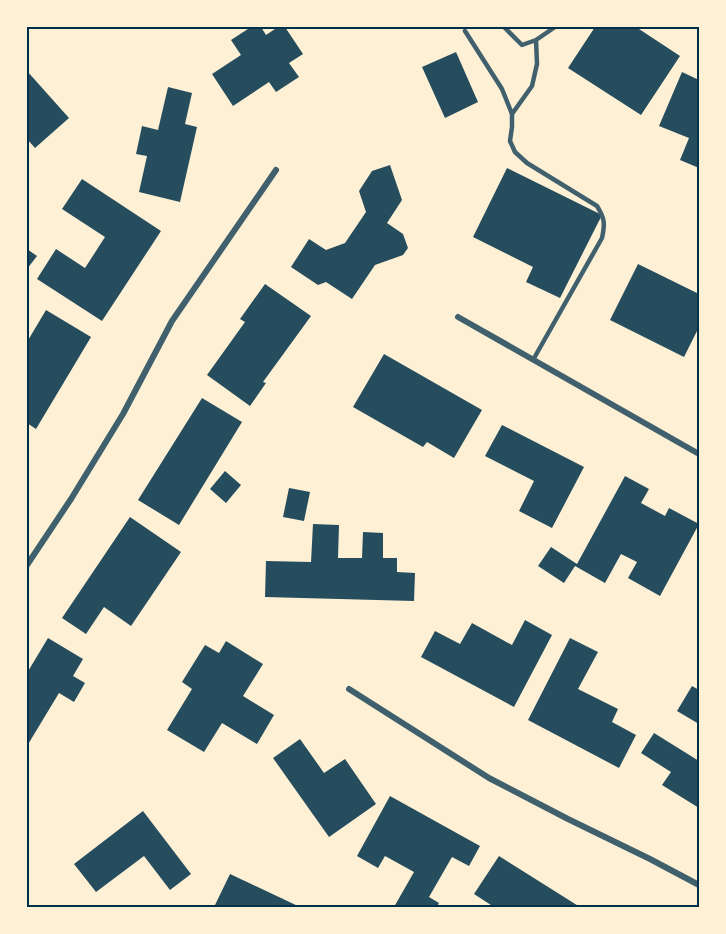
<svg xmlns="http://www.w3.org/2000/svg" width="726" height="934" font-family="'Fira Sans',sans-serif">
  <rect width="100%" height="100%" fill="#fdf0d5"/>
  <!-- building -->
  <path fill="#264d5e" d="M251,27H261L266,35L278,27H285L303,54L289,63L299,77L276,92L269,82L233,106L212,74L241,55L231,40Z
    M595,27H636L680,56L641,115L568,68Z
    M456,52L478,102L445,118L422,67Z
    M27,71L69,118L35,148L27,139Z
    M682,72L699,80V168L680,160L689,138L659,126Z
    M168,87L192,93L185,124L197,127L180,202L139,192L147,156L136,154L142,126L158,130Z
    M390,165L402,200L387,223L403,234L408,248L403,255L375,265L352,299L326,282L318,285L291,267L309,239L326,250L345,243L366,212L359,191L372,171Z
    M507,168L602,215L560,298L526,282L533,267L473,237Z
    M82,179L161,231L102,321L37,279L56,249L85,268L105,237L62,209Z
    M27,249L37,256L27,269Z
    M638,264L699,294V327L684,357L610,320Z
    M265,284L311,316L263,382L266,383L250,406L207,375L245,322L240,319Z
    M46,310L91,337L36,429L27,423V342Z
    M384,354L482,410L454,458L427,442L423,447L353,407Z
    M202,398L242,422L179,525L138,500Z
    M502,425L584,467L552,528L519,511L534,481L485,456Z
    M225,471L241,485L226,503L210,489Z
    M625,476L649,489L641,503L665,516L669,508L699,524L660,596L628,578L637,562L621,554L605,583L575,566L564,583L538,566L551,547L577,564Z
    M289,488L310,492L304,521L283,517Z
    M130,517L181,552L131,626L104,607L86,634L62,618Z
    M313,524L339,525L338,558H362L363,532L383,533V558H397V572L415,573L414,601L265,597L266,561L311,562Z
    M525,620L552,635L514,707L421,657L435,631L460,644L472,623L512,645Z
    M48,638L83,659L73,676L85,683L74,702L59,693L27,746V673Z
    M570,638L598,652L578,689L618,709L612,722L636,735L619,768L528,720Z
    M226,641L263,664L243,696L274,715L257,744L222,723L204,752L167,730L192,689L182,682L205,645L219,653Z
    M692,686L699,690V724L677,711Z
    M654,733L699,761V808L662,785L671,772L641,753Z
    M300,739L324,773L345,759L376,804L329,837L273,758Z
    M390,796L480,846L469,866L452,857L429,897L439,903L437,907H394L414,872L385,856L378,868L357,856Z
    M143,811L191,874L170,890L144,856L96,892L74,864Z
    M499,856L580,907H494L474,894Z
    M230,874L300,907H220L215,905Z"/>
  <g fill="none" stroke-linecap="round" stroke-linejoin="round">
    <!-- service -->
    <path stroke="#3f606c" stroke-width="4.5" d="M504,27L522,45L536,40L555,27
      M465,31L502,89L512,114V127L510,141L515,152L527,163L597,206C605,219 605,224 602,238L533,360
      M512,114L532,86L537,64L536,40"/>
    <!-- minor -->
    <path stroke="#3f606c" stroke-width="6" d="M458,317L699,454
      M27,565L71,499L123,414L172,321L276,170
      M349,689L489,778L568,819L650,859L699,885"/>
  </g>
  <!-- border -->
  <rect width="726" height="934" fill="none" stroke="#fdf0d5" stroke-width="57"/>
  <rect x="28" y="28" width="670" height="878" fill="none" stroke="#003049" stroke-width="2"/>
</svg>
